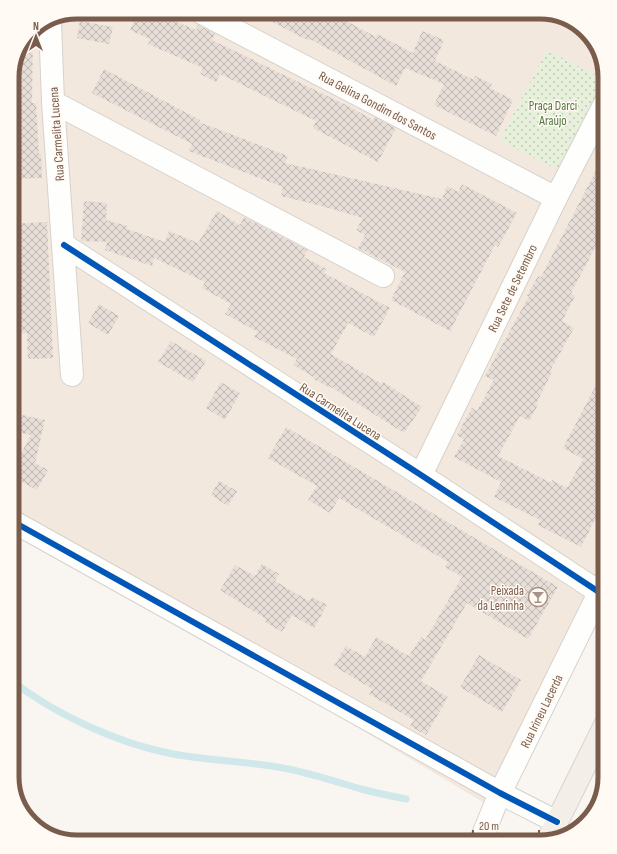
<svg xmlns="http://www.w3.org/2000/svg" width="617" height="854" font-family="'Sofia Sans Condensed',sans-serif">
  <defs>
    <pattern id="park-dots" width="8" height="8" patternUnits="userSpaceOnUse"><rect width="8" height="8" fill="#e7f0db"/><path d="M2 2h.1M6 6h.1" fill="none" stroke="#c0c6b4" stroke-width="1.8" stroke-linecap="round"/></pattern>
    <pattern id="building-cross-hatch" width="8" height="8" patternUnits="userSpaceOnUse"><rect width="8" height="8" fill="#e6ded7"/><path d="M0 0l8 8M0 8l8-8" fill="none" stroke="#bfb7b1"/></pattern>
  </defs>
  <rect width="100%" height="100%" fill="#f9f5f0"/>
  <!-- residential -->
  <path fill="#f2e8de" d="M77,12H544L573,21L596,44L605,77V571L488,805L12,522V72L34,28Z"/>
  <!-- park -->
  <path fill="url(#park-dots)" d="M547,50L605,80V86L560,171L500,140Z"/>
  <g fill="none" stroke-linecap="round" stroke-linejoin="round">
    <!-- stream -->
    <path stroke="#d0e8ea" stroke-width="7" d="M12,681C55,714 115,742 168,753C207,761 249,761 288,769C313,774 337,782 361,789C376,793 391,796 406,799"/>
  </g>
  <!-- building -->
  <path fill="url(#building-cross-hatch)" d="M138,12H154L196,30L198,25L215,34L212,40L350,107L373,120L375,117L396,128L378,162L313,128L316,121L220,74L216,82L200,74L203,68L148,44L150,39L130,30Z
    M253,12H330L376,37L377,34L413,53L422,31L444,40L435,61L474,80L475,76L492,84L490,88L513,100L496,136L434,105L444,84L405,68L396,86L310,39L309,41Z
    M80,21L113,27L109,44L77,38Z
    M33,30L32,103H36L39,154H41L42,178L12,179V72Z
    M104,69L200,120L199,122L288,156L285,163L442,199L447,186L458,192L462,184L517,213L498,247L495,245L450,331L391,300L405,272L358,248L365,235L356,230L363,218L318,205L281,196L283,187L189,151L192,144L92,93Z
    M605,153V229L571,293L575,296L562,321L574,328L550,371L552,372L536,404L538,405L529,421L520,416L498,456L551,483L552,480L567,488L583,459L563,448L605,368V500L581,547L538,525L540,520L494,497L501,482L454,457L464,439L457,435L472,408L477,411L494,380L485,376L529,296H527L538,276L541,277Z
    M84,201L107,203L106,220L128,226L127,229L165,242L169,231L198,243L217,211L240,225L244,217L307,250L304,257L326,269L324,273L390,308L374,337L348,323L331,354L382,384L383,382L422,407L404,433L331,387L330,388L314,379L315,378L293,365L297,359L254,337L258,332L225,314L231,304L202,288L205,282L154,258L152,266L105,250L107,242L81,241Z
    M47,222L53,358L28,359L27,333L12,334V311H15L12,224Z
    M99,304L119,316L108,335L88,323Z
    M171,341L206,361L193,382L158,362Z
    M221,382L240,393L225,420L206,408Z
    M22,415L45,420L35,463L48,470L37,490L12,477V470L31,435L18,432Z
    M286,427L558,587L528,639L467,603L421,681L448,697L426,735L410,726L414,720L369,694L372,689L334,666L346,646L365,657L376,637L409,656L421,637L425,640L462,577L445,567L448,562L339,498L330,513L308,500L317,486L268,458Z
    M219,481L237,491L228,506L211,495Z
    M262,564L279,574L275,581L309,601L312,597L327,605L314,628L292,615L282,632L265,622L266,619L220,590L235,565L255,576Z
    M479,655L521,680L502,712L460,687Z"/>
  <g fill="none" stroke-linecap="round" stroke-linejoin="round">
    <defs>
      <path id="minor" d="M200,12L556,198
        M50,22L53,102L72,375
        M53,102L383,276
        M64,245L421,475L605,596
        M421,475L556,198L605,103
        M12,521L500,793L557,822
        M480,842L500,793L605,581"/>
      <path id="major" d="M548,840L605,725"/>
    </defs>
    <!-- minor casing -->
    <use href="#minor" stroke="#d7d1cb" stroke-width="24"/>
    <!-- major casing -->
    <use href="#major" stroke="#dad1cc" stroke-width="24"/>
    <!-- minor -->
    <use href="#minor" stroke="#fefefd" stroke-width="22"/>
    <!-- major -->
    <use href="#major" stroke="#f3eee8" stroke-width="22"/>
    <defs>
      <path id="cycleway" d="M64,245L421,475L605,596
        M12,521L500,793L557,822"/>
    </defs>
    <!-- cycleway casing -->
    <use href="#cycleway" stroke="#fffaf3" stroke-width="8"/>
    <!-- cycleway -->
    <use href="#cycleway" stroke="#0057b8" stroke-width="6"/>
  </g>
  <!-- icons -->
  <defs>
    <symbol id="bar-ring" viewBox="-11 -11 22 22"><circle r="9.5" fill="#fffaf3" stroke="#a69286" stroke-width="1.5"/><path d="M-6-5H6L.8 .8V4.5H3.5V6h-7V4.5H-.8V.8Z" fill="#a69286"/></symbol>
  </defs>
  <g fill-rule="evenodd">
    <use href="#bar-ring" x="527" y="586" width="22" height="22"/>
  </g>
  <g text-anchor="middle" stroke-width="3" stroke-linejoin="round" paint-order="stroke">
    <!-- street labels -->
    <g font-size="13" fill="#7a5c4d" stroke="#fffaf3">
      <text transform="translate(378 105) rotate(28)" y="5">Rua Gelina Gondim dos Santos</text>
      <text transform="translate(56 134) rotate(-94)" y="5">Rua Carmelita Lucena</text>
      <text transform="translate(512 288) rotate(-64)" y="5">Rua Sete de Setembro</text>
      <text transform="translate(341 411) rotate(33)" y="5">Rua Carmelita Lucena</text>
      <text transform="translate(541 711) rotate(-64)" y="5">Rua Irineu Lacerda</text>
    </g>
    <!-- park labels -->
    <g font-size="13" fill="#537a41" stroke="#fffaf3">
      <text x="553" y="110">Praça Darci<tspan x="553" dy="15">Araújo</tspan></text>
    </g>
    <!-- poi labels -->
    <g font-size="13" fill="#7a5c4d" stroke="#fffaf3" text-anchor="end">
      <text x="524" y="595">Peixada<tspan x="524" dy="15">da Leninha</tspan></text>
    </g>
  </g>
  <!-- crop -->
  <path d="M0 0H617V854H0ZM77 19H540A58 58 0 0 1 598 77V777A58 58 0 0 1 540 835H77A58 58 0 0 1 19 777V77A58 58 0 0 1 77 19Z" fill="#fffaf3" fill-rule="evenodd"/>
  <path fill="none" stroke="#7a5c4d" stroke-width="5" d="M77 19H540A58 58 0 0 1 598 77V777A58 58 0 0 1 540 835H77A58 58 0 0 1 19 777V77A58 58 0 0 1 77 19Z"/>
  <!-- north arrow -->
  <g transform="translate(36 36)" stroke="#fffaf3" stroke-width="3" paint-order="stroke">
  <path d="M0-3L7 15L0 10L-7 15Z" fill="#7a5c4d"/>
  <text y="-6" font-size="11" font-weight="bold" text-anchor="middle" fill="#7a5c4d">N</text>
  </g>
  <!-- scale -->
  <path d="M473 830v6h66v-6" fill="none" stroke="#7a5c4d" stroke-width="2"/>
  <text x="479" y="830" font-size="12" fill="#7a5c4d" stroke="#fffaf3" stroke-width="3" paint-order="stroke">20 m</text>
</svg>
